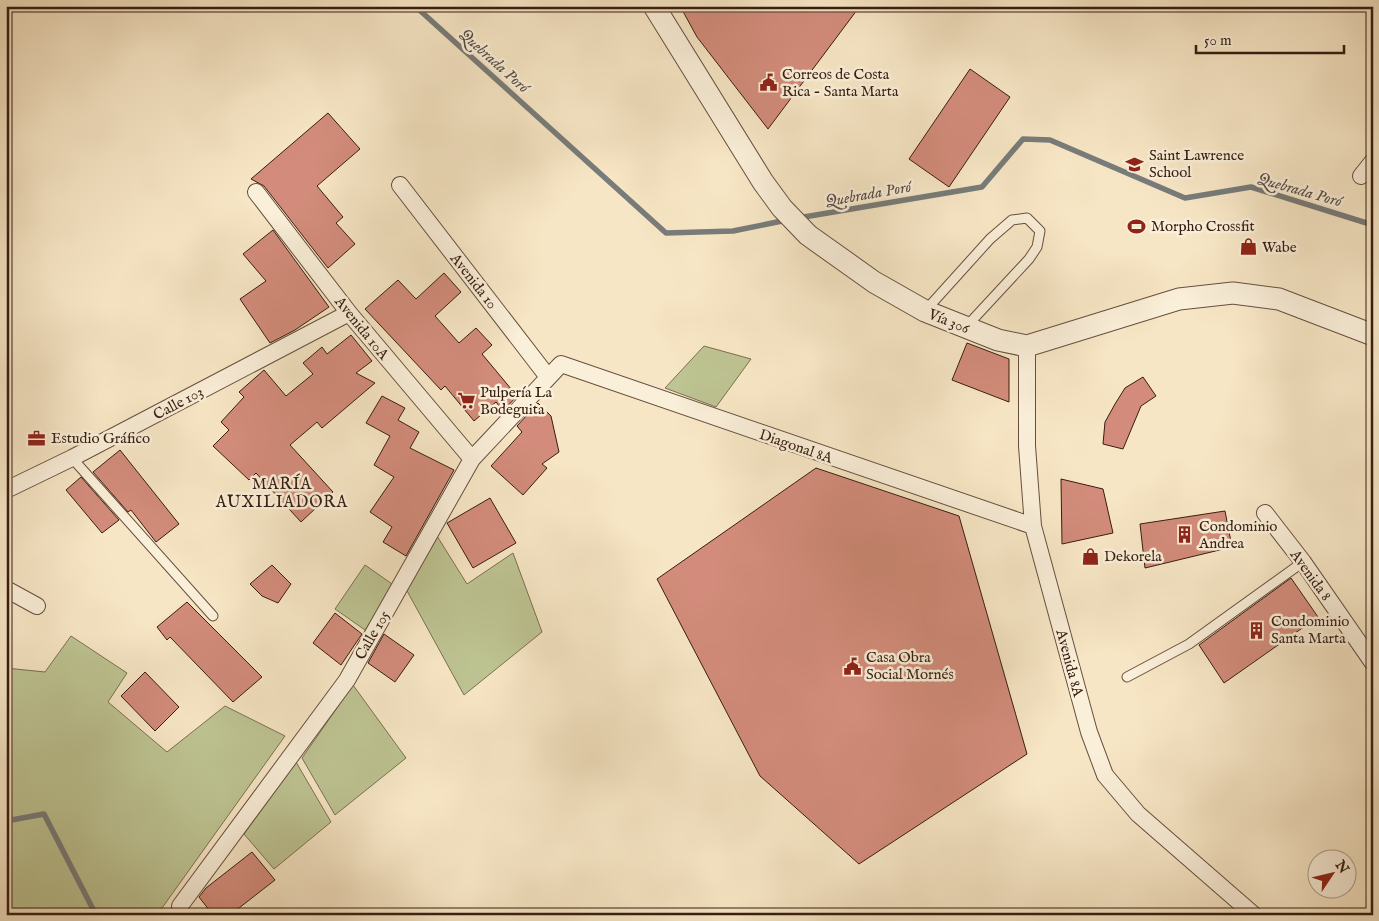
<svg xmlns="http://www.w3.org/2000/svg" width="1379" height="921" font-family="'IM FELL English',serif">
  <rect width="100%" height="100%" fill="#f7e6c5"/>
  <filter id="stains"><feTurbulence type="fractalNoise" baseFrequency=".004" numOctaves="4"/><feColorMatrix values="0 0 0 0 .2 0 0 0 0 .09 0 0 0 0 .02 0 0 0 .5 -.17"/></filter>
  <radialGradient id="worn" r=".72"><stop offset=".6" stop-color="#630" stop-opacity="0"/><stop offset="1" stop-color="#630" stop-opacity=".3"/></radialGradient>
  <!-- green -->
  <path fill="#bec493" stroke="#7a7052" d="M704,346L751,359L716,407L665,388Z
    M437,536L467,584L513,553L542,632L464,695L406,589Z
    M365,565L395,586L365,630L335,609Z
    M71,636L127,673L108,702L167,752L225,706L285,736L157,915H6V668L45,672Z
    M353,685L406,758L335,815L302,758Z
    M296,762L331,822L274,869L244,834Z"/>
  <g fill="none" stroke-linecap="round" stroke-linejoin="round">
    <!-- stream -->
    <path stroke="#787c7a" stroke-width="5.5" d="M415,6L666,233L733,231L787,220
      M798,218L982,187L1023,139L1050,140L1185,198L1251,187L1373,225
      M6,821L44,814L96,915"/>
  </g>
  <!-- building -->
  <path fill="#d38c7b" stroke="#371d11" d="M680,6H860L768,129L697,37Z
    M970,69L1010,97L949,187L909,159Z
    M328,113L360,149L317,186L343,217L336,223L355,244L328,268L264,186L251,179Z
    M273,230L329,307L295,330L270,343L240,299L266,281L243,254Z
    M444,273L461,292L435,316L459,343L476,328L492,345L482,354L517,396L503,411L496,402L474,421L445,386L441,390L365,309L398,280L416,299Z
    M351,335L372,361L356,373L375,383L322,428L317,422L290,445L333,492L301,522L256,473L249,480L213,446L229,430L221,422L244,397L239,392L264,370L286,396L313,374L303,363L322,347L327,354Z
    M967,343L1009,359V402L952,380Z
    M1143,377L1156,396L1141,406L1123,449L1103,444L1105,422L1115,404L1125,388Z
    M382,396L405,408L398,420L419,432L410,448L454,470L406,556L383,542L392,527L370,512L394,477L374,465L390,436L366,423Z
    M538,403L551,416L559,452L542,464L547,468L523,495L491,466L522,432L517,426Z
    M120,450L179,524L156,542L131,510L128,512L93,472Z
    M816,468L959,516L1027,754L859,864L760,776L657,579Z
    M81,477L119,520L102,533L66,490Z
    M1061,479L1103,489L1113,533L1062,544Z
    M490,498L516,543L473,568L447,523Z
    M1225,511L1232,547L1145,568L1140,524Z
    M272,565L291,584L278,603L262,596L250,584Z
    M1291,578L1318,617L1224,683L1199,645Z
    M187,602L262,677L233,702L170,637L167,640L157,627Z
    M335,613L362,634L341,665L313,643Z
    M384,634L414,655L395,682L368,663Z
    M145,672L179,707L155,731L121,696Z
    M252,852L275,880L230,915H213L199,897L206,888Z"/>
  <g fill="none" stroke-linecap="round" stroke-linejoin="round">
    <defs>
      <path id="service" d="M925,311L990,239L1012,220L1027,218L1040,231L1037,247L1029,259L965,328
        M72,458L213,616
        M1127,677L1189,644L1303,562"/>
      <path id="minor" d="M1361,176L1373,161
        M400,185L548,377
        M256,192L349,313L472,459
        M1027,346V446L1033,526L1089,732L1105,775L1138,814L1254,915
        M6,490L72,458L349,313
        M1265,513L1303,562L1373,663
        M6,589L37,606
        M180,906L347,680L472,459L561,364L1033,526"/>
      <path id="tertiary" d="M654,6L763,182L782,208L808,235L874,282L925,311L998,340L1027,346L1179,299L1233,293L1279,299L1373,335"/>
    </defs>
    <!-- service casing -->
    <use href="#service" stroke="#674f3e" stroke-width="11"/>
    <!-- minor casing -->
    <use href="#minor" stroke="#674f3e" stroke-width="18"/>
    <!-- tertiary casing -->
    <use href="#tertiary" stroke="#674f3e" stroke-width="23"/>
    <!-- service -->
    <use href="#service" stroke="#faefd9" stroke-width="9"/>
    <!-- minor -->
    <use href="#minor" stroke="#faefd9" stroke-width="16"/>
    <!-- tertiary -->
    <use href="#tertiary" stroke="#faefd9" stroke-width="21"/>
  </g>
  <!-- icons -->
  <defs>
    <symbol id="civic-bare" viewBox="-9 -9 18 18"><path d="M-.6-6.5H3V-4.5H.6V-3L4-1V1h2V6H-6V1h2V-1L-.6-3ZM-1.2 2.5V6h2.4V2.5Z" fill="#8f2418" stroke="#faefd9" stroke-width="2.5" paint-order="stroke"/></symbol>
    <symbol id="school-bare" viewBox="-9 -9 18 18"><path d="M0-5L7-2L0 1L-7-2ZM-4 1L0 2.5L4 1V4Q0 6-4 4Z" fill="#8f2418" stroke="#faefd9" stroke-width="2.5" paint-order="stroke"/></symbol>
    <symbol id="stadium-bare" viewBox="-9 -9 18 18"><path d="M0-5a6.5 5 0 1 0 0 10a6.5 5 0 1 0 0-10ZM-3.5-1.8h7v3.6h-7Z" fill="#8f2418" stroke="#faefd9" stroke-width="2.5" paint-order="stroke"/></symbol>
    <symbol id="shop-bare" viewBox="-9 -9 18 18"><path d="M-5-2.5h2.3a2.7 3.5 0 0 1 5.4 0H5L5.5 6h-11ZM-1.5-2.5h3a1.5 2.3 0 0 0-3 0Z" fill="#8f2418" stroke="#faefd9" stroke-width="2.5" paint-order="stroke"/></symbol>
    <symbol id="supermarket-bare" viewBox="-9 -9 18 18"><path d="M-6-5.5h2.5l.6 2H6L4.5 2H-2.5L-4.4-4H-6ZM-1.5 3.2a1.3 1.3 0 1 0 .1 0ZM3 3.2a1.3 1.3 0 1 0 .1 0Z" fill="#8f2418" stroke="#faefd9" stroke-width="2.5" paint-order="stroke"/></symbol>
    <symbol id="office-bare" viewBox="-9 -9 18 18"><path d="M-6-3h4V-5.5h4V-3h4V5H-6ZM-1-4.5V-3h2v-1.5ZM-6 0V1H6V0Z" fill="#8f2418" stroke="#faefd9" stroke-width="2.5" paint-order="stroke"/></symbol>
    <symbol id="building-bare" viewBox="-9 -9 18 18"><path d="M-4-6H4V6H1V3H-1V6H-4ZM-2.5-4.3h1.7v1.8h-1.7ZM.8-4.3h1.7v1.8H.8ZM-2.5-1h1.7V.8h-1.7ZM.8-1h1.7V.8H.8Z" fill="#8f2418" stroke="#faefd9" stroke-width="2.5" paint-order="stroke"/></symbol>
  </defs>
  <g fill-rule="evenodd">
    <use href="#civic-bare" x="756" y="70" width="25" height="25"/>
    <use href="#school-bare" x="1122" y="152" width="25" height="25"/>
    <use href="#stadium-bare" x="1124" y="214" width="25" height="25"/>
    <use href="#shop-bare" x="1236" y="234" width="25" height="25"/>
    <use href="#supermarket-bare" x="454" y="388" width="25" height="25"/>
    <use href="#office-bare" x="24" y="426" width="25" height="25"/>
    <use href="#building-bare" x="1172" y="522" width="25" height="25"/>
    <use href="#shop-bare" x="1078" y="544" width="25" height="25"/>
    <use href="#building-bare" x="1244" y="618" width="25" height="25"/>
    <use href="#civic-bare" x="840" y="654" width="25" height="25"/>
  </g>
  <g text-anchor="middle" stroke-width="5" stroke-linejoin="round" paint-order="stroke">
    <!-- poi labels -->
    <g font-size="15" fill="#371d11" stroke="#faefd9" text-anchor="start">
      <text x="782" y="79">Correos de Costa<tspan x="782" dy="17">Rica - Santa Marta</tspan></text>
      <text x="1149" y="160">Saint Lawrence<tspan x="1149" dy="17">School</tspan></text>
      <text x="1151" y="231">Morpho Crossfit</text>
      <text x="1262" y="252">Wabe</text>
      <text x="480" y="397">Pulpería La<tspan x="480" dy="17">Bodeguita</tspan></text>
      <text x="51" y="443">Estudio Gráfico</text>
      <text x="1199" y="531">Condominio<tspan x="1199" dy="17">Andrea</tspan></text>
      <text x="1104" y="561">Dekorela</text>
      <text x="1271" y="626">Condominio<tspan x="1271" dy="17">Santa Marta</tspan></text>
      <text x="866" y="662">Casa Obra<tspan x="866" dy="17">Social Mornés</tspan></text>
    </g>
    <!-- street labels -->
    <g font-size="15" fill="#371d11" stroke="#faefd9">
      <text transform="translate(474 281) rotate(52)" y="5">Avenida 10</text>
      <text transform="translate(949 321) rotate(22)" y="5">Vía 306</text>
      <text transform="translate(362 328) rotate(51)" y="5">Avenida 10A</text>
      <text transform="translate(178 403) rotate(-28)" y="5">Calle 103</text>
      <text transform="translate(796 446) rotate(19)" y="5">Diagonal 8A</text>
      <text transform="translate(1311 575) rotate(54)" y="5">Avenida 8</text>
      <text transform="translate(372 635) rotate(-60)" y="5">Calle 105</text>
      <text transform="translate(1070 663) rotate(75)" y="5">Avenida 8A</text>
    </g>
    <!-- water labels -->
    <g font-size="16" font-style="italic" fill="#574d46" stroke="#faefd9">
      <text transform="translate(495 60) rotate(42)" y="6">Quebrada Poró</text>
      <text transform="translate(1300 189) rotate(16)" y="6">Quebrada Poró</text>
      <text transform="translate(868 193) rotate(-10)" y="6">Quebrada Poró</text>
    </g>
    <!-- neighbourhood labels -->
    <g font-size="16" letter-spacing="1" fill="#371d11" stroke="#faefd9">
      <text x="282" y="489">MARÍA<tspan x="282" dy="18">AUXILIADORA</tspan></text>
    </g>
  </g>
  <!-- margin -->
  <rect width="1379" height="921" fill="none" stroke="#f7e6c5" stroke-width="25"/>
  <rect x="8" y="8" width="1364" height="906" fill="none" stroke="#371d11" stroke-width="2.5"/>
  <rect x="12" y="12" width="1354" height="896" fill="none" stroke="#371d11"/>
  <!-- north arrow -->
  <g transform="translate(1332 874) rotate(55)"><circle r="24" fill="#faefd9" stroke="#ac9b89"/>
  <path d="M0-4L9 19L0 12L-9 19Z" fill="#8f2418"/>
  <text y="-8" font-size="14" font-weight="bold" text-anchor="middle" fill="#371d11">N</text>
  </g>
  <!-- scale -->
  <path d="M1196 45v8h148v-8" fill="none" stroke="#371d11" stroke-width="2.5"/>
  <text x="1204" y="45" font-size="15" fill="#371d11" stroke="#faefd9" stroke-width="4" paint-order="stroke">50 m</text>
  <rect width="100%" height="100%" filter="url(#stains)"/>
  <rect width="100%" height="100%" fill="url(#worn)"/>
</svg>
